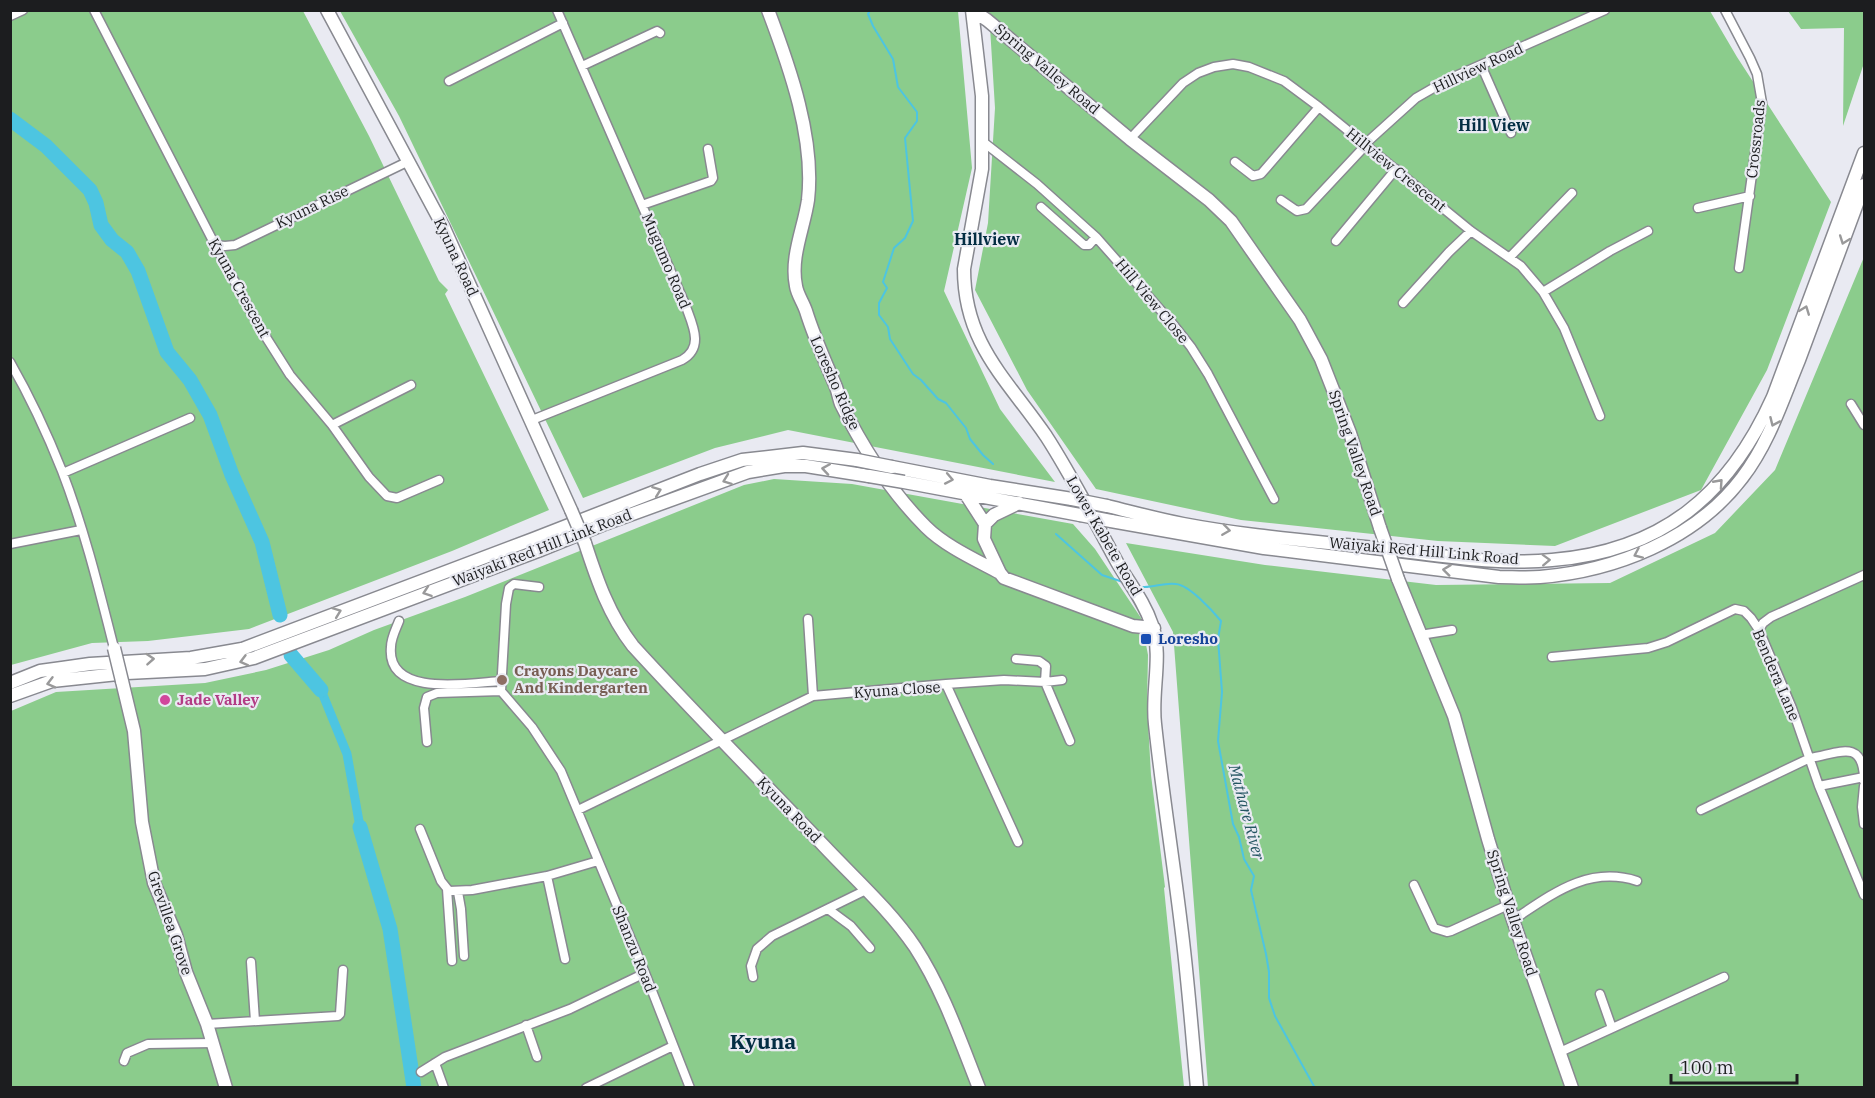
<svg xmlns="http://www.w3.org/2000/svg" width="1875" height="1098" font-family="'IBM Plex Serif',serif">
  <rect width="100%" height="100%" fill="#e9eaf2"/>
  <!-- green -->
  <path fill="#8bcc8c" d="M10,11H303L369,136L439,281L448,290L445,294L549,510L452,551L249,629L148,641L92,643L11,665Z
    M340,11H958L972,168L944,291L1000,409L1055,482L788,430L715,448L583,498L399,116Z
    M989,11H1710L1737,57L1831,202L1767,370L1701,490L1555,546L1438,541L1241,520L1096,489L1027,390L975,290L988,223L995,108Z
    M1788,11H1864V63L1843,126L1844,28L1801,29Z
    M1864,257V1087H1208L1173,632L1126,543L1265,565L1436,585L1610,583L1715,533L1775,470Z
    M774,479L852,484L1073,524L1095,549L1141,618L1148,655L1147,705L1151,775L1165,887L1164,888L1184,1087L11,1088V711L56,692L205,683L266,670L329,650L374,630L465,597L744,485Z"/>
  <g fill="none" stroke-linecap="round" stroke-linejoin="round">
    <!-- stream -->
    <path stroke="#4dc5e1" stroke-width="2" d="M870,10L868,14L873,26L893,59L898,87L917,112V121L905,138L913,221L905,238L894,248L883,282L887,288L879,303V315L888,327L890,339L913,374L921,380L938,399L946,403L966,428L970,439L983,455L993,464
      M1056,534L1102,575L1123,582
      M1142,587C1154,588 1164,582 1176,584C1189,585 1212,610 1221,621L1218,639L1222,692L1218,741L1233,824L1239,837L1244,859L1254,876L1251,890L1266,954L1269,972V998L1275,1016L1315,1088"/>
    <!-- canal -->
    <path stroke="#4dc5e1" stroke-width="9" d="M321,690L347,754L360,827"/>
    <!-- river -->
    <path stroke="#4dc5e1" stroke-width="15" d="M10,119L46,146L90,190L96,203L101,225L112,240L127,252L138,271L167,352L190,380L210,415L232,475L262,542L280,615
      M291,655L321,690
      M360,827L390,929L414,1088"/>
    <defs>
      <path id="street" d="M94,10L215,245L257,323L290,375L332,425L369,477L387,496L397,498L439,480
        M1725,10L1750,58L1757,74L1762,103L1739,268
        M10,16L23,10
        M1481,65L1511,133
        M582,66L657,31L660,33
        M449,81L563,23
        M1130,139L1183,83L1198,73L1214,67L1233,64L1249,67L1284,81L1319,107L1471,231L1521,266L1543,292L1564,328L1600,416
        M982,141L1037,184L1096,237L1172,323L1191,347L1208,374L1274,499
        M1364,145L1416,98L1449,79L1605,10
        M1235,162L1253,176L1261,174L1319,107
        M1281,200L1297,211L1306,209L1365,146
        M642,205L711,181L713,178L708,149
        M1041,207L1084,245H1089L1096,237
        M1698,208L1750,196
        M1336,241L1396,169
        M215,245L225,246L235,245L407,162
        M1510,257L1572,193
        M1543,292L1610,251L1648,231
        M1403,303L1449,252L1471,231
        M10,362C30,397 47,433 62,471C84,528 99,589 114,648
        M1851,404L1864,425
        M532,420L682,360C705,347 692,324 685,304L557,10
        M332,425L411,385
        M63,473L190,418
        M10,544L81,530
        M539,587L514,584L509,588L506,604L501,691L532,727L561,771L645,973L690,1088
        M808,619L813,696
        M399,621C396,629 391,638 391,647C386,698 470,683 500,681
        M1759,630L1763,623L1771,617L1864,575
        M1420,635L1452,630
        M1552,657L1648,648L1667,642L1735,609L1744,611L1751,618L1759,630L1792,708L1819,786L1864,895
        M1016,659L1039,661L1046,666L1045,682L1070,741
        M946,684L1004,680L1045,682L1062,680
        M427,742L424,708L427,697L437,693L501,691
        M1819,786L1864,777V781
        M1864,786L1862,807L1864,824
        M578,810L813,696L946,684L1018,842
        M1701,810L1810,758C1837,754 1862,738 1864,777
        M420,829L441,881L449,891L472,890L547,876L598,861
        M547,876L565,959
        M1414,885L1434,928L1447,932L1451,931L1508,905
        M447,889L452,961
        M458,892L461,909L464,956
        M828,909L851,926L870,948
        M1513,920C1551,895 1588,865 1637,881
        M251,962L255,1021
        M753,977L751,966L757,949L772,936L866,890
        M1600,994L1612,1028
        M207,1024L338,1016L340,1014L343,970
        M526,1025L537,1057
        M1560,1052L1724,977
        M124,1061L127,1053L148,1044L213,1043
        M435,1063L444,1088
        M421,1072L445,1057L570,1009L645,973
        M586,1088L673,1046"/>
      <path id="secondary" d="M327,10L444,228L571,510
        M768,10C790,68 815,139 808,200C804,228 790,257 796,286C797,294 803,302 806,311C814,337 825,361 836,387C838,392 839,399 841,404C863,448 892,493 926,527C945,546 976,560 1000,573L1004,578L1133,626L1154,628
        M972,10L982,96V169L964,269C964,344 1007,379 1046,436C1072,476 1094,520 1117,562C1129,583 1144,601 1152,625C1163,656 1151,691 1155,724C1162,791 1173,858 1181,925C1188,979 1192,1034 1197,1088
        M972,10L987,20L1130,139L1209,200L1231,221L1300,320L1321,359L1350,433L1380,528
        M892,467L990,486L1072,499
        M904,482L1080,515
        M965,493L985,524L984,539L1000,573
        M1107,506C1132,512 1157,519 1183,524C1246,536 1312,541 1376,548C1433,554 1496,566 1552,560C1662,551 1729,495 1773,397L1864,153
        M1111,521L1264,548L1499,577C1512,577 1526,578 1540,577C1614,571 1695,540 1742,478C1769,443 1782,401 1799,360C1821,302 1842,243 1864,185
        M985,524L994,515L1019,503
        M585,543C597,580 609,615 633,646C695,714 760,779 824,846C855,879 890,910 915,947C943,990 960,1040 979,1088
        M1398,579L1454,716L1488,839L1513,920L1572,1088
        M122,681L134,731L142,822L154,883L176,935L186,972L207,1024L226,1088
        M10,683L40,671L62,668L90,664L191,658L242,649L533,539L700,474L742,460L803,453L857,460
        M10,696L52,681L127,673L205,669L254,658L538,551L602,525L748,472L784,466H806L869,476"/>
    </defs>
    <!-- street casing -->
    <use href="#street" stroke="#888990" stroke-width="11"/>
    <!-- secondary casing -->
    <use href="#secondary" stroke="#888990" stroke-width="15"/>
    <!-- street -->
    <use href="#street" stroke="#fff" stroke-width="8"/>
    <!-- secondary -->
    <use href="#secondary" stroke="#fff" stroke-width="12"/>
    <defs>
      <path id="secondary-bridge" d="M857,460L892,467
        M869,476L904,482
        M1072,499L1107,506
        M571,510L585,543
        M1080,515L1111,521
        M1380,528L1398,579
        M114,648L122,681"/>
    </defs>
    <!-- secondary-bridge casing -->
    <use href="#secondary-bridge" stroke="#888990" stroke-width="15" stroke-linecap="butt"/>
    <!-- secondary-bridge -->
    <use href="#secondary-bridge" stroke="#fff" stroke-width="12"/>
  </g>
  <!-- one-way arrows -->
  <defs><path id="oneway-chevron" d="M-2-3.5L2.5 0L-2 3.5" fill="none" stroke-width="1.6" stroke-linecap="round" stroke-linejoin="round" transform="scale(1.5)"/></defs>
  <g stroke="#99999a">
    <use href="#oneway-chevron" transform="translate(1844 240) rotate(110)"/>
    <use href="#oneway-chevron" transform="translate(1805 310) rotate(-69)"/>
    <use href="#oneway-chevron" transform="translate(1774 422) rotate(114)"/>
    <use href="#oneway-chevron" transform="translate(826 469) rotate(-171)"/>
    <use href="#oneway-chevron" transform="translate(949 479) rotate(11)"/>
    <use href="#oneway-chevron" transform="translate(727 480) rotate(160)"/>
    <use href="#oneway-chevron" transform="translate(1719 483) rotate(-48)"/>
    <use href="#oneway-chevron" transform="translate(657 491) rotate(-21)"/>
    <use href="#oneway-chevron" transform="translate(1226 530) rotate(8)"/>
    <use href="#oneway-chevron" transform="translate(1638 554) rotate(156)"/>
    <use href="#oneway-chevron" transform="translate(1546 560) rotate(-2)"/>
    <use href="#oneway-chevron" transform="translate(1447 570) rotate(-173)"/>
    <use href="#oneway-chevron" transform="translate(427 592) rotate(161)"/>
    <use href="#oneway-chevron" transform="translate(337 612) rotate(-21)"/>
    <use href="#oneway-chevron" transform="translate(150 659) rotate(-4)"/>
    <use href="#oneway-chevron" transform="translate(244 661) rotate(165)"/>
    <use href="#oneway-chevron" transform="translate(51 683) rotate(165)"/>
  </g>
  <!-- markers -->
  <rect fill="#1a4fb4" stroke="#e9eaf2" stroke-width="2" x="1140" y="633" width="12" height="12" rx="3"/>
  <circle fill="#8d6e63" stroke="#e9eaf2" stroke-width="2" cx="502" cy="680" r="6"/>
  <circle fill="#d1479c" stroke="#e9eaf2" stroke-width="2" cx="165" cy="700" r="6"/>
  <g text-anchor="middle" stroke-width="4.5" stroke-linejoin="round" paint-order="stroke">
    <!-- street labels -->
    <g font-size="15" fill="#1c1d1f" stroke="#e9eaf2">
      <text transform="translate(1478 68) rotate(-25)" y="5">Hillview Road</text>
      <text transform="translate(1047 69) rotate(40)" y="5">Spring Valley Road</text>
      <text transform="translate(1756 139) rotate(-84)" y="5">Crossroads</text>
      <text transform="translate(1396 170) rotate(39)" y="5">Hillview Crescent</text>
      <text transform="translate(312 207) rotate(-26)" y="5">Kyuna Rise</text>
      <text transform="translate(456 257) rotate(65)" y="5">Kyuna Road</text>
      <text transform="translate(666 261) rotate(67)" y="5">Mugumo Road</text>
      <text transform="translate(239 288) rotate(61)" y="5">Kyuna Crescent</text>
      <text transform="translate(1152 301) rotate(50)" y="5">Hill View Close</text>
      <text transform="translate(835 383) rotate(66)" y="5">Loresho Ridge</text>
      <text transform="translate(1355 453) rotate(71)" y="5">Spring Valley Road</text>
      <text transform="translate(1104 536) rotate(60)" y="5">Lower Kabete Road</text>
      <text transform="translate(542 548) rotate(-21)" y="5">Waiyaki Red Hill Link Road</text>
      <text transform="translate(1424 551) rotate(5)" y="5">Waiyaki Red Hill Link Road</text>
      <text transform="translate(1776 675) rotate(67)" y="5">Bendera Lane</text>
      <text transform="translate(897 690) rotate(-4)" y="5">Kyuna Close</text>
      <text transform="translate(789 810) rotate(46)" y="5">Kyuna Road</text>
      <text transform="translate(1512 913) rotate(72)" y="5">Spring Valley Road</text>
      <text transform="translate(170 923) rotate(71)" y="5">Grevillea Grove</text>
      <text transform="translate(634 949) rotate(68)" y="5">Shanzu Road</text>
    </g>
    <!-- transit labels -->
    <g font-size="15" font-weight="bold" fill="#164399" stroke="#e9eaf2" text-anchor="start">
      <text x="1158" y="644">Loresho</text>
    </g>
    <!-- education labels -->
    <g font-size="15" font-weight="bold" fill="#785e54" stroke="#e9eaf2" text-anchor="start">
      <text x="514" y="676">Crayons Daycare<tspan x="514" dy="17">And Kindergarten</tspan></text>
    </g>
    <!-- hotel labels -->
    <g font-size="15" font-weight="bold" fill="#b23c85" stroke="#e9eaf2" text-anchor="start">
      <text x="177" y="705">Jade Valley</text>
    </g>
    <!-- neighbourhood labels -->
    <g font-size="16" font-weight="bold" fill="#032d43" stroke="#e9eaf2">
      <text x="1494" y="131">Hill View</text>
      <text x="987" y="245">Hillview</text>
    </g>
    <!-- water labels -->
    <g font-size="16" font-style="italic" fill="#235561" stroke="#e9eaf2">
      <text transform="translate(1247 812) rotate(75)" y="6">Mathare River</text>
    </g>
    <!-- district labels -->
    <g font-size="21" font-weight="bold" fill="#032d43" stroke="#e9eaf2">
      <text x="763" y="1049">Kyuna</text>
    </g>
  </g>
  <!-- border -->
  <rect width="1875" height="1098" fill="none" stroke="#1c1d1f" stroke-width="24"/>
  <!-- scale -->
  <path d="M1671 1074v9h126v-9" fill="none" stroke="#1c1d1f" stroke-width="3"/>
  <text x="1680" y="1074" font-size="18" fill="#1c1d1f" stroke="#e9eaf2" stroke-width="4.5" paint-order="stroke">100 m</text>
</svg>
